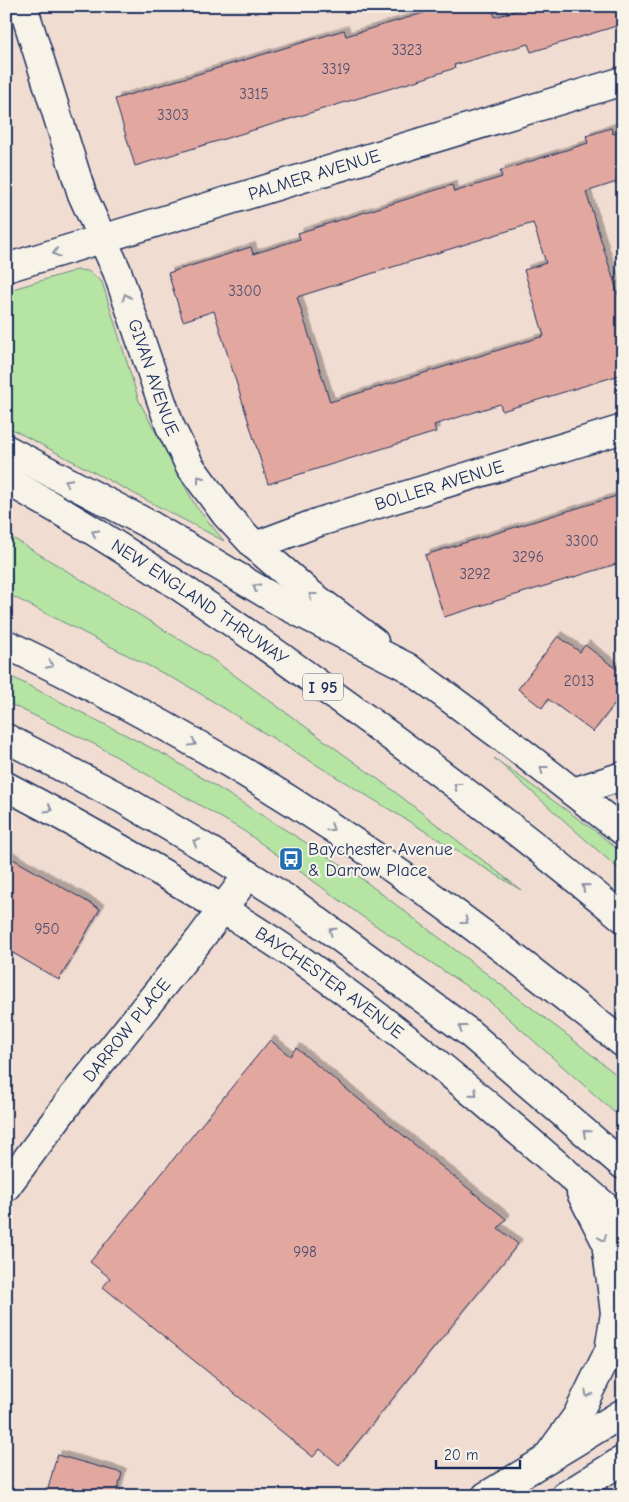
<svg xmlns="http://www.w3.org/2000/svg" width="629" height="1502" font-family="'Comic Neue',sans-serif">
  <defs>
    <filter id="shadow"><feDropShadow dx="4.5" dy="-4.5" stdDeviation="0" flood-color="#0004"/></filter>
  </defs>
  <rect width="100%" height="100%" fill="#f1dcd2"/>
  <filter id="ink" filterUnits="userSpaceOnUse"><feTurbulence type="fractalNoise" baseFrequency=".02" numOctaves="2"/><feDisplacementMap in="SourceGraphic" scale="10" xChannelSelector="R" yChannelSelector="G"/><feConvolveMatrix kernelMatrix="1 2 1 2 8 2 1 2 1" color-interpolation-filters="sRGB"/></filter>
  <g filter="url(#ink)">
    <!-- green -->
    <path fill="#b6e4a3" stroke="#688a80" d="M77,270L88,271L102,282L139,401L195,505L224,541L6,426V291Z
      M6,534L212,659L386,785L521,890L186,685L6,593Z
      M6,674L167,756L353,872L571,1038L623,1080V1120L490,1002L363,917L244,831L98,746L6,702Z
      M494,758L598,833L623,854V873Z"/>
    <!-- building -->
    <path fill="#e2a89f" stroke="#1b2f5e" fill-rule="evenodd" filter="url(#shadow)" d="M447,6H491L495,17L533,6H623V24L531,52L528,44L454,65L455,68L425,78L135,166L115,99L344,30L346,36Z
      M611,128L613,134L623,131V180L586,192L623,310V374L502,411L500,404L434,425L436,432L268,484L214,311L183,321L168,273L251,247L253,254L300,239L298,233L452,185L454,192L502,177L500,171L588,143L586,136ZM533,223L546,263L524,270L544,336L330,402L297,297Z
      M623,494V562L444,617L425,555Z
      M558,636L580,652L585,645L623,674V693L593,732L548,699L542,708L518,689Z
      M6,855L100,909L59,980L6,949Z
      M270,1040L290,1056L296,1048L506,1219L498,1228L518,1244L339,1465L320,1449L313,1457L103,1287L110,1278L90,1262Z
      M57,1455L122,1473L116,1496H46Z"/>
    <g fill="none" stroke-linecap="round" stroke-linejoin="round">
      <defs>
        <g id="minor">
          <path id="s1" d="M6,268L623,81"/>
          <path id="s2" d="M255,546L319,522L623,429"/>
          <path d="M573,792L623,776"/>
          <path id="s3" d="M6,1187L72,1098L200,939L248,875"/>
        </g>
        <g id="tertiary">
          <path id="s4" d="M23,6L82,194L117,271L170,426L190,466L226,515L255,546L309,593L374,642"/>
        </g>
        <g id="secondary">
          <path d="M407,667L501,736L623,831"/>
          <path d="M6,738L121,798L209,850L293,903L467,1031L623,1165"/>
          <path id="s5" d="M6,786C106,839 207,896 301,960C415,1039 518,1131 623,1222"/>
          <path d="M546,1459L577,1416L609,1351L615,1313L606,1242L581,1193"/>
          <path d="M486,1496L623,1413"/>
          <path d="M565,1496L623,1460"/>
        </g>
        <g id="motorway">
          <path d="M6,449L152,526L285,605L407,667"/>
          <path id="s6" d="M6,480C117,541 222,614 324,688C426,761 527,837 623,918"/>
          <path d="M6,644C148,712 288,793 416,885C487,935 555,989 623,1043"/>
        </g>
      </defs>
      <!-- minor casing -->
      <use href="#minor" stroke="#1b2f5e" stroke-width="31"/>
      <!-- tertiary casing -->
      <use href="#tertiary" stroke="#1b2f5e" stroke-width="31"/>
      <!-- secondary casing -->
      <use href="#secondary" stroke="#1b2f5e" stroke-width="31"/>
      <!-- motorway casing -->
      <use href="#motorway" stroke="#1b2f5e" stroke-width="31"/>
      <!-- minor -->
      <use href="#minor" stroke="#f7f3e8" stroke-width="28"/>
      <!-- tertiary -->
      <use href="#tertiary" stroke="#f7f3e8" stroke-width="28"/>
      <!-- secondary -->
      <use href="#secondary" stroke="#f7f3e8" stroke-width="28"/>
      <!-- motorway -->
      <use href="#motorway" stroke="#f7f3e8" stroke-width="28"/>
    </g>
    <!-- one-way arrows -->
    <defs><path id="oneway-chevron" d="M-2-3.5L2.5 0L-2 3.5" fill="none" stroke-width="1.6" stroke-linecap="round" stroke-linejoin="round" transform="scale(1.25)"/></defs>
    <g stroke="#8991a3">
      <use href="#oneway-chevron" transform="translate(56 253) rotate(163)"/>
      <use href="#oneway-chevron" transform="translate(126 297) rotate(-109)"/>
      <use href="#oneway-chevron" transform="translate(200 479) rotate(-126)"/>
      <use href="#oneway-chevron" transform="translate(68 482) rotate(-152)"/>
      <use href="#oneway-chevron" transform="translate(95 533) rotate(-150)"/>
      <use href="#oneway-chevron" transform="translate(256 587) rotate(-149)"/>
      <use href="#oneway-chevron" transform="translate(312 596) rotate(-142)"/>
      <use href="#oneway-chevron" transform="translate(50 665) rotate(26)"/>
      <use href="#oneway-chevron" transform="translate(193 743) rotate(29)"/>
      <use href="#oneway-chevron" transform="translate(543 769) rotate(-142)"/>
      <use href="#oneway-chevron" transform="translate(457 786) rotate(-142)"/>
      <use href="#oneway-chevron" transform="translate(49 809) rotate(30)"/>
      <use href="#oneway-chevron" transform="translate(331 828) rotate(33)"/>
      <use href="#oneway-chevron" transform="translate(196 842) rotate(-150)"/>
      <use href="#oneway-chevron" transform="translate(585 887) rotate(-141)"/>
      <use href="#oneway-chevron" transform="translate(465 921) rotate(36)"/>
      <use href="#oneway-chevron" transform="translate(332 931) rotate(-145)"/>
      <use href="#oneway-chevron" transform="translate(462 1028) rotate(-143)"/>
      <use href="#oneway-chevron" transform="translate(474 1093) rotate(41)"/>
      <use href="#oneway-chevron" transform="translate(586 1133) rotate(-139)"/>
      <use href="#oneway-chevron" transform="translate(603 1238) rotate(67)"/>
      <use href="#oneway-chevron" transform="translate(588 1394) rotate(117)"/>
    </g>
  </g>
  <!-- icons -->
  <defs>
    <symbol id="bus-square" viewBox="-11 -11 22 22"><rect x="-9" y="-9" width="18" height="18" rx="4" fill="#1f6fb2" stroke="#f7f3e8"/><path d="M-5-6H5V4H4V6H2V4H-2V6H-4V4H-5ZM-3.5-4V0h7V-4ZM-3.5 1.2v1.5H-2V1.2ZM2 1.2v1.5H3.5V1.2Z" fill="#fff"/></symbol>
  </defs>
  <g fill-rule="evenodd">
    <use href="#bus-square" x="277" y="845" width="28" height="28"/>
  </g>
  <g text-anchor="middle" stroke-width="4.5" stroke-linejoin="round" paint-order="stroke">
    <!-- number labels -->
    <g font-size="15" fill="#4d4d6e">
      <text x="407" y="55">3323</text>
      <text x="336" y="74">3319</text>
      <text x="254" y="99">3315</text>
      <text x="173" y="120">3303</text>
      <text x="245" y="296">3300</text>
      <text x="582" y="546">3300</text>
      <text x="528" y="562">3296</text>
      <text x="475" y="579">3292</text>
      <text x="579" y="686">2013</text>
      <text x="47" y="934">950</text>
      <text x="305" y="1257">998</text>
    </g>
    <!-- shield labels -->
    <rect fill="#f7f3e8" stroke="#5d6a87" stroke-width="1" x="303" y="673.5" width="40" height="27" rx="4"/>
    <g font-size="16" font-weight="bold" fill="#1b2f5e">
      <text x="323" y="693">I 95</text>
    </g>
    <!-- street labels -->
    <g font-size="18" fill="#1b2f5e" stroke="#f7f3e8">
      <text dy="6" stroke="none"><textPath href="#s1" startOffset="322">PALMER AVENUE</textPath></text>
      <text dy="6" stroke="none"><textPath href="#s4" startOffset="394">GIVAN AVENUE</textPath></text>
      <text dy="6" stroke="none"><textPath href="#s2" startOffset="194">BOLLER AVENUE</textPath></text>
      <text dy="6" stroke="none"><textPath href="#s6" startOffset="229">NEW ENGLAND THRUWAY</textPath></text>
      <text dy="6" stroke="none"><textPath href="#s5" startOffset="379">BAYCHESTER AVENUE</textPath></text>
      <text dy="6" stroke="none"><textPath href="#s3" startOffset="198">DARROW PLACE</textPath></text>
    </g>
    <!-- poi labels -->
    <g font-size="18" fill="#1b2f5e" stroke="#f7f3e8" text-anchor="start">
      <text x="308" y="855">Baychester Avenue<tspan x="308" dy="21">&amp; Darrow Place</tspan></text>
    </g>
  </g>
  <!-- margin -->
  <rect width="629" height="1502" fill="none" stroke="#f7f3e8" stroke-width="25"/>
  <rect x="12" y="12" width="604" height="1477" fill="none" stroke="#1b2f5e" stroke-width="2" filter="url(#ink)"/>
  <!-- scale -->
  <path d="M436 1460v8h84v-8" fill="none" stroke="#1b2f5e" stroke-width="2.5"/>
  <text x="444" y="1460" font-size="15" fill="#1b2f5e" stroke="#f7f3e8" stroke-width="4" paint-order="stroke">20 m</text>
</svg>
